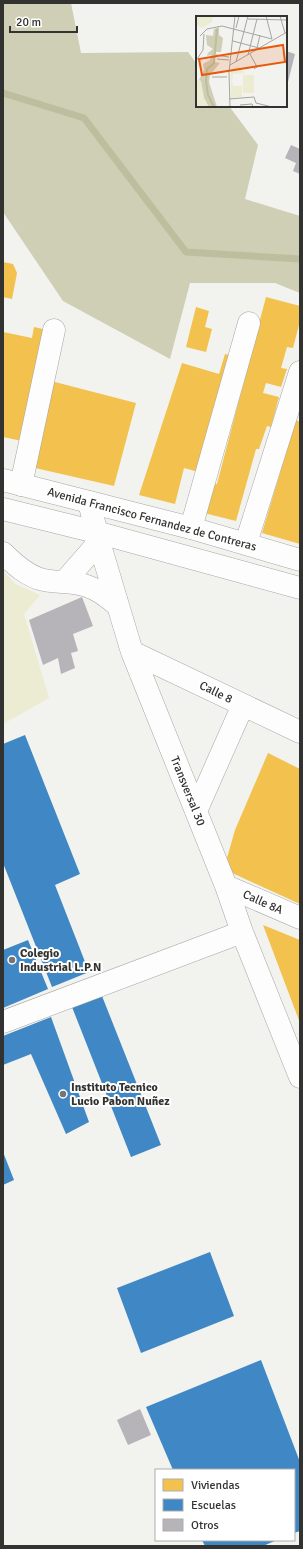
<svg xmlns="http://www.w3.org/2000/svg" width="303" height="1549" font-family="Signika,sans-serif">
  <rect width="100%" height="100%" fill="#f2f2ef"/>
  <!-- green -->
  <path fill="#ebecd1" d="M3,571L15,584L40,595L24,614L49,698L3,724Z"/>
  <!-- forest -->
  <path fill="#cfcfb5" d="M3,3H71L81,53L188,52L197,64V106H229L258,145L245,199L300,216V293L275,283H190L170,359L63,301L3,212Z"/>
  <!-- homes -->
  <path fill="#f2c14e" d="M3,262L13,264L17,273L12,299L3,297Z
    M266,297L300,306V321L293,348L287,347L281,368L287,369L281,387L266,383L263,393L279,397L271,427L267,426L259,449H256L236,521L204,513L211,483L217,484Z
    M196,307L209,311L205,327L212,329L206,352L186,347Z
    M34,327L47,330L22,441L3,437V332L32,338Z
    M225,354L233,356L202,473L184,468L175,504L139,495L182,363L219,374Z
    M51,381L136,403L114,486L31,467Z
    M296,420L300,422V544L262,533Z
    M268,753L300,769V904L230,872L227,858L235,830Z
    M263,925L300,940V1023Z"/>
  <!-- schools -->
  <path fill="#3f88c5" d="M25,735L80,874L55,885L89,972L52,987L3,863V744Z
    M28,940L48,989L3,1008V950Z
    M102,996L161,1145L131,1157L72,1007Z
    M51,1017L89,1122L66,1134L31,1054L3,1065V1036Z
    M3,1152L14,1180L3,1185Z
    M210,1252L234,1316L141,1353L117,1288Z
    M261,1360L300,1462V1531L294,1533V1470H173L146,1407Z
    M202,1540H277L263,1546H205Z"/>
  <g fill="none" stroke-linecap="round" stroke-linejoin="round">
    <!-- stream -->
    <path stroke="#bebe9e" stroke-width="7" d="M3,93L84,118L186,252L300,259"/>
  </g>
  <!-- building -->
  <path fill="#b6b3b9" d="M286,51L295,54L287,86H286Z
    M291,145L300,149V174L293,171L296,163L285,158Z
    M82,597L93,626L73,634L78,651L71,653L75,668L61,674L58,658L43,665L29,620Z
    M140,1409L151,1435L128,1445L117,1420Z"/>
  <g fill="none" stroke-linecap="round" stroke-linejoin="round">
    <defs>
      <path id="minor" d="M21,485L54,330
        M89,502L99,542L132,652L226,886L242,932L300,1077
        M191,528L249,323
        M246,543L300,372
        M3,553C14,564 28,577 44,580C58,583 73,581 87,586C99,590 109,598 118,606
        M65,581L99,542
        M132,652L300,732
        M196,811L243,705
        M226,886L300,918
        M3,1022L242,932"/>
      <path id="primary" d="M3,480L191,528L300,560
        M3,509L96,532L300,588"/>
    </defs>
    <!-- minor casing -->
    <use href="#minor" stroke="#a7a7a5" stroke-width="23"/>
    <!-- primary casing -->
    <use href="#primary" stroke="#a7a7a5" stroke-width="23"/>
    <!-- minor -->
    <use href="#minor" stroke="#fdfdfd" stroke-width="22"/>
    <!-- primary -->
    <use href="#primary" stroke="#fdfdfd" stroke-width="22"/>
  </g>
  <!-- markers -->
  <g fill="#757573" stroke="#fff" stroke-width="1.5">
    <circle cx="12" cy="960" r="4"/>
    <circle cx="63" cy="1094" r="4"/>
  </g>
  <g text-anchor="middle" stroke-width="4" stroke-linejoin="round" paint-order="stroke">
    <!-- street labels -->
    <g font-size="12" fill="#323230" stroke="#fff">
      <text transform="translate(152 519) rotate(15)" y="4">Avenida Francisco Fernandez de Contreras</text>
      <text transform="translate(216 692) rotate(26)" y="4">Calle 8</text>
      <text transform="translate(188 791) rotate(68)" y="4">Transversal 30</text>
      <text transform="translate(263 902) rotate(24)" y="4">Calle 8A</text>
    </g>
    <!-- poi labels -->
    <g font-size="12" font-weight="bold" fill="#323230" stroke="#fff" text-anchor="start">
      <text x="20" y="957">Colegio<tspan x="20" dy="14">Industrial L.P.N</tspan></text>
      <text x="71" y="1091">Instituto Tecnico<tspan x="71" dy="14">Lucio Pabon Nuñez</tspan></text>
    </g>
  </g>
  <!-- overview -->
  <g transform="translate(196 16)">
    <rect width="91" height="91" fill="#f2f2ef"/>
    <path d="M0,0H17L16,6L6,12L0,8ZM43,50L48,57L37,58L36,65L37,70H46V81L35,82V56L37,52ZM47,59H58V77H47ZM0,63L5,65L8,82L13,91H0Z" fill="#ebecd1"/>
    <path d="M23,11V19L27,22L25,36H20L19,42V46L24,47L14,59L13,66L21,91H13L8,82L5,65L3,64L8,54L7,48L14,44L15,39L11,40L12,37L17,33L11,29L10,19L17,20L18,13Z" fill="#cfcfb5"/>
    <path fill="none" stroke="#bebe9e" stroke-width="2" d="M18,91L12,79L10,65L11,53L18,47L21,13"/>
    <path fill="none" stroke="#a5a5a3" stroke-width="1" d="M70,0L76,23M84,0L89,17M52,3L91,4M40,12L43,0M4,20L11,13L26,10L76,23M37,25L63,32M61,32L64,19M54,38L61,51L58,53M20,39L33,41M52,39L61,3M21,43L33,44M0,45L7,34L8,18M40,46L52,0M34,49L91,16M16,61H31M33,83L58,81L60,87L76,91M44,89L56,88L57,91M34,91L33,56L39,0"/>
    <path fill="#e8590c" fill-opacity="0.15" stroke="#e8590c" stroke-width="2" d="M87,29L89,46L6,59L3,43Z"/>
    <rect width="91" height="91" fill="none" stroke="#323230" stroke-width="2"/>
  </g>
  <!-- border -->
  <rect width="303" height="1549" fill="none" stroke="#323230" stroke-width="8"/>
  <!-- legend -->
  <rect x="155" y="1469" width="140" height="72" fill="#ffffff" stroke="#adadac"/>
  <rect x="163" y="1479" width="20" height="12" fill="#f2c14e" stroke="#adadac"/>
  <text x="191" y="1489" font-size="12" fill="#323230">Viviendas</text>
  <rect x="163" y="1499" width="20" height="12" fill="#3f88c5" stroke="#adadac"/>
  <text x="191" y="1509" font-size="12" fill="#323230">Escuelas</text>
  <rect x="163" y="1519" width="20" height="12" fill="#b6b3b9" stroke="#adadac"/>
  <text x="191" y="1529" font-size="12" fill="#323230">Otros</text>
  <!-- scale -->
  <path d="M10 26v6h67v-6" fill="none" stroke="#323230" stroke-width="2"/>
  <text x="16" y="26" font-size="12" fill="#323230" stroke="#ffffff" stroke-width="3" paint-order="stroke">20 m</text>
</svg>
